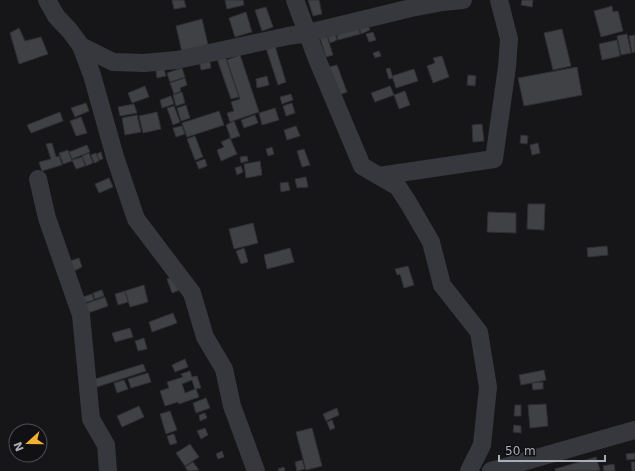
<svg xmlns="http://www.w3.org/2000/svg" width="635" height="471" font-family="'DejaVu Sans',sans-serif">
  <rect width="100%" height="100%" fill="#161618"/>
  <!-- building -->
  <path fill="#404145" stroke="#303034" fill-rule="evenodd" d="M172,0H184L186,7L174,9Z
    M225,0H243L244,5L227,9Z
    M308,0H319L322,14L313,16Z
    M522,0H533L532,7L521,5Z
    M612,6L613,12L618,11L623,31L601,37L594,11Z
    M266,7L273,27L262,31L255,10Z
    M246,12L252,32L235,37L229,18Z
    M202,19L208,45L182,52L176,26Z
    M367,23L370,30L361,34L359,26Z
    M358,25L360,34L338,40L336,31Z
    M19,28L25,41L41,37L48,54L19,64L10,33Z
    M562,29L571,66L553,70L544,33Z
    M334,31L337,40L330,43L327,34Z
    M373,32L376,40L369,42L366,34Z
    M627,34L631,53L621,55L617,36Z
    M635,35V52L632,53L629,36Z
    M327,36L333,55L326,57L320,38Z
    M617,40L620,56L602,60L599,44Z
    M275,46L286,82L278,85L266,48Z
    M379,51L381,56L375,58L373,53Z
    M240,55L259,112L230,122L227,113L234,111L231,102L240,99L227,60Z
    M225,56L239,97L231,99L217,59Z
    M442,56L449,77L433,83L427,66L435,63L433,58Z
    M209,58L211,68L201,70L199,60Z
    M337,65L347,92L339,95L329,67Z
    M577,67L582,95L524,106L518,78Z
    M182,68L185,77L170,82L167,73Z
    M390,68L393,78L389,79L386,69Z
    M164,69L166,76L157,78L156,71Z
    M414,69L418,81L396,88L392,76Z
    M468,75L476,76L475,86L467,85Z
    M267,76L269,85L257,88L256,79Z
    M185,78L187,85L180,88L181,91L174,94L170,83Z
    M145,86L149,97L132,103L128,93Z
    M390,86L394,95L375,102L371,93Z
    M405,91L410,105L399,109L394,95Z
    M182,92L185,103L176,106L173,95Z
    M291,94L293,100L282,104L280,97Z
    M171,96L174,104L162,108L160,100Z
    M86,103L89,111L75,117L71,108Z
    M292,103L295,113L286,116L283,106Z
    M134,104L137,113L120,116L118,107Z
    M186,105L190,118L181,121L177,108Z
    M174,106L180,122L173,125L167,108Z
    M275,108L279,120L262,125L259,113Z
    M219,111L224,125L187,137L182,123Z
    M60,112L63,121L31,133L27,125Z
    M157,112L161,129L143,133L139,116Z
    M137,115L141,132L125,135L122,118Z
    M255,115L258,123L244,128L241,120Z
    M81,117L87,133L76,136L70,121Z
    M234,121L240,136L231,139L226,125Z
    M482,124L484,141L473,142L472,125Z
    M182,126L185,134L176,137L173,128Z
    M296,126L300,136L287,140L284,130Z
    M521,135L528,136L527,144L520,143Z
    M195,136L203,157L195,160L187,139Z
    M230,138L237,154L221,161L217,150L224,147L221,142Z
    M52,143L56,157L59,156L62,165L42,171L39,162L51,159L46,144Z
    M538,143L540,153L532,155L530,145Z
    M87,145L90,152L72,159L69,152Z
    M272,147L274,154L268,156L266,149Z
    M304,149L310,165L302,167L297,151Z
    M68,150L72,161L63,164L59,153Z
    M101,152L103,159L99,160L97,154Z
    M89,153L93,163L86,166L82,156Z
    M96,153L99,161L94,163L91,155Z
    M247,156L248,161L241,163L240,157Z
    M82,157L85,166L76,169L72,160Z
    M205,159L207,166L199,169L196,162Z
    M260,161L262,175L246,178L244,164Z
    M241,166L243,172L237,175L235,168Z
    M306,177L308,187L297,188L295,179Z
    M109,178L113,187L99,193L95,184Z
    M288,182L290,190L281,192L280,183Z
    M528,204H545L544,230L527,229Z
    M488,212L516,213V233L487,232Z
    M253,223L258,243L234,249L229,229Z
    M607,246L608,255L588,257L587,248Z
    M244,248L248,262L241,264L236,251Z
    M290,248L294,262L267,269L264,255Z
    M79,258L82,267L74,271L70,261Z
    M408,266L414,285L404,288L400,274L397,275L395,269Z
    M175,277L180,290L172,293L167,279Z
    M144,285L148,302L130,307L125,291Z
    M102,290L104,296L95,299L93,293Z
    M125,291L128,302L118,305L115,294Z
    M92,294L94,300L84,303L83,297Z
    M105,297L108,306L88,313L85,304Z
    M173,313L177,323L152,332L149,322Z
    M130,328L133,337L115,342L112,333Z
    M144,338L147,349L138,351L135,341Z
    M185,359L188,367L175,372L172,365Z
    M143,364L146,371L94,388L92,380Z
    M544,370L546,380L521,385L519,375Z
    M190,371L192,377L197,376L201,388L196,389L199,397L179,404L178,402L165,406L160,391L169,388L167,382L183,377L181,374ZM192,380L195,389L185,393L182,384Z
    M148,373L151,382L131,388L128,379Z
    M124,380L128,389L117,393L114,383Z
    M543,382V389L533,390L532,383Z
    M206,398L210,408L196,413L193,403Z
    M546,404L548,426L530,428L528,405Z
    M515,405H521V416H514Z
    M139,406L144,417L122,427L117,416Z
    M337,408L339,415L326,421L323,414Z
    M170,411L177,430L166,434L160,414Z
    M205,413L207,418L200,421L199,415Z
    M332,420L335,428L330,430L327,422Z
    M514,425L521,426V433L513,432Z
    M205,428L208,435L201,439L197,431Z
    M312,428L322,466L306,470L296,432Z
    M174,434L177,443L170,445L167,436Z
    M190,444L199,457L185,466L176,453Z
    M222,451L224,457L218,459L216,454Z
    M635,453V459L627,460L626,454Z
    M596,457L600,470L596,471H556L555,469Z
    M302,460L305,469L297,471L295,462Z
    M193,462L199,470L188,471L185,467Z
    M631,462H635V471H632Z
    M614,464L615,471H604L603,466Z
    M284,467L285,471H279L278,469Z"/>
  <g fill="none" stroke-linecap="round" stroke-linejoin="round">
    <!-- minor -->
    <path stroke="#37383d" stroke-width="18" d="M47,0L56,16L70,31L81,46L92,75L115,157L136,219L192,293L205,337L224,369L232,406L256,471
      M295,0L317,59L362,166L379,176
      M81,46L113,62L144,63L177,60L288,36L308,33L411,8L443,2L463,0
      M38,179L47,218L81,315L91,419L106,445L108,471
      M469,471L482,445L488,387L479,332L442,285L431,242L409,204L398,187L379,176L494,159L507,67L509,39L499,0
      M491,471L635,430"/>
  </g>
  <!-- north arrow -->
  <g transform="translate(28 443) rotate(249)"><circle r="19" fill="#111113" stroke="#4d4f55"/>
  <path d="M0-3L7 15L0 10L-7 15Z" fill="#f2b134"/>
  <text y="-6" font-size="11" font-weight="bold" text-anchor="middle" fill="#a8adb8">N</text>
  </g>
  <!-- scale -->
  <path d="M499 455v6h106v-6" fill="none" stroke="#a8adb8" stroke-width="2"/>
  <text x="505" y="455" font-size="12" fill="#a8adb8" stroke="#111113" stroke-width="3" paint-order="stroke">50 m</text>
</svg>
